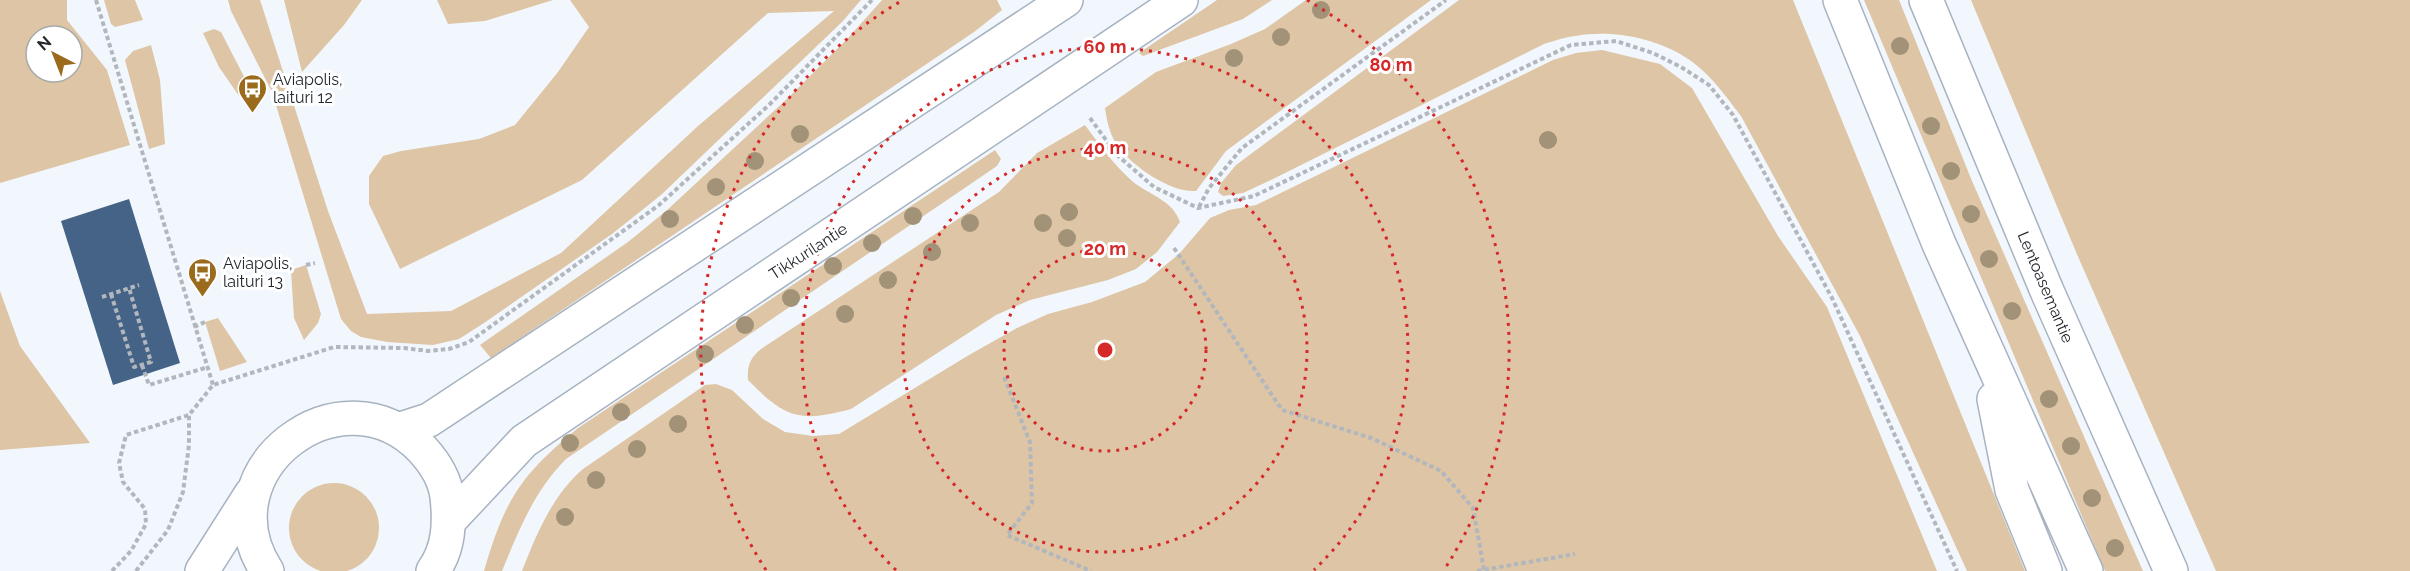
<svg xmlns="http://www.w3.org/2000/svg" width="2410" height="571" font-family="Raleway,sans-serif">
  <rect width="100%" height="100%" fill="#f2f7fd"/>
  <!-- green -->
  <path fill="#ddc5a5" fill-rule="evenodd" d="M0,0H67V20L107,70L130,145L0,183ZM36,36H72V72H36Z
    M104,0H135L143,20L115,27L111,24Z
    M228,0H260L328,211L367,314L451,311L561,253L698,126L834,11L768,13L582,180L400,269L369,204V176L383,156L401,151L479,139L515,125L558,72L589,27L570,0H861L842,22L661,195L612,234L484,323L459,339L433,345L387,342L361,337L351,331L341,319L272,92L231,11Z
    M284,0H362L344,25L302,72Z
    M437,0H553L485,21L448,24Z
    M882,0H997L1002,10L974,32L491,358L480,345L628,242L666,211L789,97L848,38Z
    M1217,0H1272L1243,19L1143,56L1139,53Z
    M1306,0H1431L1226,151L1196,191C1171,193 1134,167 1119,148C1110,136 1107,122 1105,108L1156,72L1231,44L1265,29Z
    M1459,0H1793L2025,571H1967L1860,336L1741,116C1727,98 1713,78 1695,64C1663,39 1615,29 1575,36C1565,37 1554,41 1544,44L1271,180L1243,193L1223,196L1218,192L1221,183L1236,165Z
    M1864,0H1899L1972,181L2143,571H2105Z
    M1971,0H2410V571H2216L2076,252Z
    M214,29L221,32L252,92L239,96L219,67L203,33Z
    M151,45L160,80L165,144L149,149L125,60L133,51Z
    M1602,50L1660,64L1692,88L1778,236L1827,307L1937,571H522C537,533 552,496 583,469L705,385L716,384L732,390L763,419L785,432L813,436L839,434L969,355L1017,328L1048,314L1092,302L1145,282L1179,254L1210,218L1229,210L1256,205L1553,60L1576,53Z
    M1085,125C1099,144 1113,164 1131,180C1148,195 1172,199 1180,222L1157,252L1136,269L1108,280L1030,300L996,315L851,409C799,423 785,418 748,380C747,366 750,358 761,349L999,192L1037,153Z
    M995,150L1001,159L997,166L566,459C534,491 519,530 502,571H484C505,499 520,476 578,428Z
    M306,265L321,314L318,323L304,340L294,318L291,270Z
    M0,291L20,346L90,443L0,450Z
    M218,318L247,362L220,371L205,322Z
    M289 528a45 45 0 1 1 90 0a45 45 0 1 1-90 0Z"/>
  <!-- building -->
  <path fill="#446386" d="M129,199L180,363L113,385L61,221Z"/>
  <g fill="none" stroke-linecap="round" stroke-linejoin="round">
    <defs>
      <path id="primary" d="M398,430L429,420L1066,0
        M450,520L524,441L1181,0
        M202,571L251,494
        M267,571C202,471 341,364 422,449C434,462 445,479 447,497C450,523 449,549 433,571"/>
      <path id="highway" d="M1840,0L1939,244L2086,571
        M1926,0L2047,291L2171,571
        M1061,3L1062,0
        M1994,399L2012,490L2045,571"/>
    </defs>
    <!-- primary casing -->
    <use href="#primary" stroke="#a7b3c1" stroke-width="36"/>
    <!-- highway casing -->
    <use href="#highway" stroke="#a7b3c1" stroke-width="36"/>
    <!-- path -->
    <path stroke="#b2b7bd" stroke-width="4" stroke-dasharray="4.5 3" stroke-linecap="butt" d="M96,0L213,385
      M252,92L260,89
      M1090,118L1117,155L1154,187L1198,208L1254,196L1571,45L1616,41L1653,53L1681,67L1709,85L1733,115L1832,298L1957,571
      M1199,207L1209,188L1242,148L1446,0
      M1174,248L1282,410L1371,438L1441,471L1473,508L1484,570
      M306,265L315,263
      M111,294L134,367L151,362L129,288
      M102,297L139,285
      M194,327L205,322
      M142,365L149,385L208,367
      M1004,377L1030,442L1032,503L1007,535L1091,571
      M112,571L131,551L146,524L145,509L123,482L119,463L126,435L189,415
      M136,571L168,530L183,492L189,445V415L213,385L334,347L404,348L428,351L449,349L469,342L659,205L770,104L872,0
      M1477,571L1575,554"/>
    <!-- primary -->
    <use href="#primary" stroke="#fff" stroke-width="33"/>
    <!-- highway -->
    <use href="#highway" stroke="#fff" stroke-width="33"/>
  </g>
  <!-- trees -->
  <g fill="#a19278">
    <circle cx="1321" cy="10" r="9"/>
    <circle cx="1281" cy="37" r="9"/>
    <circle cx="1900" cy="46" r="9"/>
    <circle cx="1234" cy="58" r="9"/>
    <circle cx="1931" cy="126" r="9"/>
    <circle cx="800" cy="134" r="9"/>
    <circle cx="1548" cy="140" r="9"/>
    <circle cx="755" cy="161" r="9"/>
    <circle cx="1951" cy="171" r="9"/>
    <circle cx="716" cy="187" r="9"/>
    <circle cx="1069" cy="212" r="9"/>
    <circle cx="1971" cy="214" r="9"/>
    <circle cx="913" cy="216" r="9"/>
    <circle cx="670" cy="219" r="9"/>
    <circle cx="970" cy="223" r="9"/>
    <circle cx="1043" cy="223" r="9"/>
    <circle cx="1067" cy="238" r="9"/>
    <circle cx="872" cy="243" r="9"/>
    <circle cx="932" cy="252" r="9"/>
    <circle cx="1989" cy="259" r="9"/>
    <circle cx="833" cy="266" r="9"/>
    <circle cx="888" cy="280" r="9"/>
    <circle cx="791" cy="298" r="9"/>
    <circle cx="2012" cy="311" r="9"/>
    <circle cx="845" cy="314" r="9"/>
    <circle cx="745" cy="325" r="9"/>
    <circle cx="705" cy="354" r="9"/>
    <circle cx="2049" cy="399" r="9"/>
    <circle cx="621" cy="412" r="9"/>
    <circle cx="678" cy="424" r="9"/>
    <circle cx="570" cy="443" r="9"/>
    <circle cx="2071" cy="446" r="9"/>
    <circle cx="637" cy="449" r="9"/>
    <circle cx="596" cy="480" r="9"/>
    <circle cx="2092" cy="498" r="9"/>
    <circle cx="565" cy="517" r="9"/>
    <circle cx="2115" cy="548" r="9"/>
  </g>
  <!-- distance rings -->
  <g fill="none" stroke="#d62828" stroke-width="3" stroke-dasharray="3 6">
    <circle cx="1105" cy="350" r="101"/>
    <circle cx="1105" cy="350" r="202"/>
    <path d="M896 570A303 303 0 1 1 1314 570"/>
    <path d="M766 570A404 404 0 0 1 903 0M1307 0A404 404 0 0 1 1444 570"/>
  </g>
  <!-- icons -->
  <defs>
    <symbol id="bus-pin" viewBox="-11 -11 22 30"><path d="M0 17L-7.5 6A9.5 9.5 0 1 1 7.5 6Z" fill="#9a6b1c" stroke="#fff"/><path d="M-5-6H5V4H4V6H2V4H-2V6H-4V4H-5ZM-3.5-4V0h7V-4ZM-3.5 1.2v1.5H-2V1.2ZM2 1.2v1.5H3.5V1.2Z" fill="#fff"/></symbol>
  </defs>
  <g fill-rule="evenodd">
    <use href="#bus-pin" x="236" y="72" width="33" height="45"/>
    <use href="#bus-pin" x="186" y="256" width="33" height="45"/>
  </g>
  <g text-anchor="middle" stroke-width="6" stroke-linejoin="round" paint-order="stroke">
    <!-- poi labels -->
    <g font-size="16" fill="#23272d" stroke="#fff" text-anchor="start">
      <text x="273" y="85">Aviapolis,<tspan x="273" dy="18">laituri 12</tspan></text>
      <text x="223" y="269">Aviapolis,<tspan x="223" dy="18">laituri 13</tspan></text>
    </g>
    <!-- street labels -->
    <g font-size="16" fill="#23272d" stroke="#fff">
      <text transform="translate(808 251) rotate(-33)" y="6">Tikkurilantie</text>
      <text transform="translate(2046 287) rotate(67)" y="6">Lentoasemantie</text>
    </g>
  </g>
  <circle cx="1105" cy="350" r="9" fill="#d62828" stroke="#fff" stroke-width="3"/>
  <g font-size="18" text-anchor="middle" font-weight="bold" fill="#d62828" stroke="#fff" stroke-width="6" stroke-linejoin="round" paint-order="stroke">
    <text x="1105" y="53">60 m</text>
    <text x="1391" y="71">80 m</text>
    <text x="1105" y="154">40 m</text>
    <text x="1105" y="255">20 m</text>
  </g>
  <!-- north arrow -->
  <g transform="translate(54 54) rotate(318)"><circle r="28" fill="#ffffff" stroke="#a7a9ab" stroke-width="1.5"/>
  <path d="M0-4.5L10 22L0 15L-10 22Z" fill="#9a6b1c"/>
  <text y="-9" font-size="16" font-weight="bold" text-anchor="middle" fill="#23272d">N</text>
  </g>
</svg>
